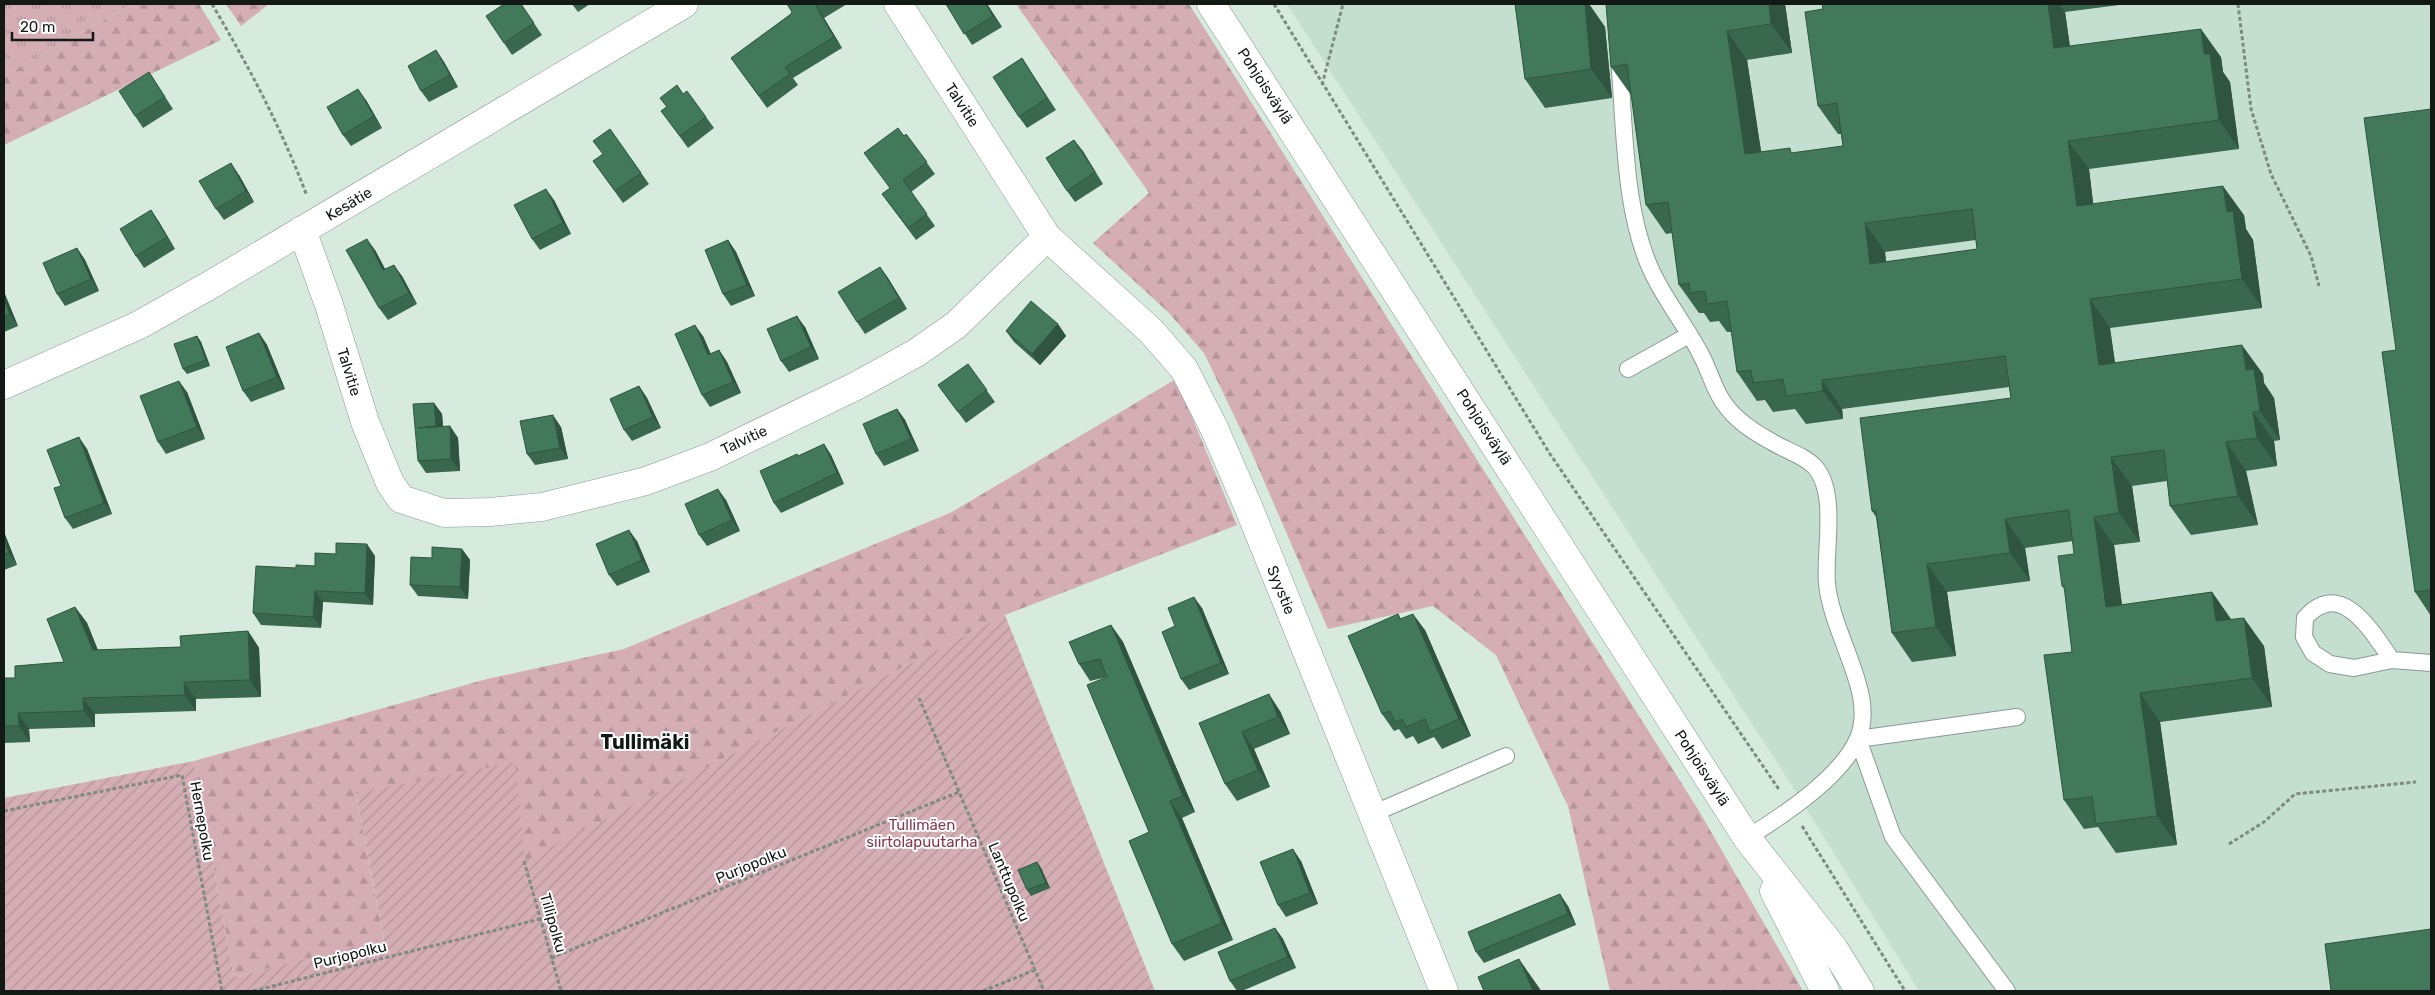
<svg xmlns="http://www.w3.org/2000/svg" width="2435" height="995" font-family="Rubik,sans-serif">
  <defs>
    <pattern id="grass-tufts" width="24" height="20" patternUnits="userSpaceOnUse" patternTransform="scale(1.25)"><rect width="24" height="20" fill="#d5adb4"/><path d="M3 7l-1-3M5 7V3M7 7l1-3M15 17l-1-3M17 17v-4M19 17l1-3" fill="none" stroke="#b6949a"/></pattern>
    <pattern id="forest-firs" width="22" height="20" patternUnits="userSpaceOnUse" patternTransform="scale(1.25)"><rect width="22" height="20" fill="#d5adb4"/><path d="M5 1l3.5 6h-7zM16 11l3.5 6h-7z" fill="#b6949a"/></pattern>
    <pattern id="garden-furrows" width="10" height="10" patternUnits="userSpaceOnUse" patternTransform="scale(1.25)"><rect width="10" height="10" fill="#d5adb4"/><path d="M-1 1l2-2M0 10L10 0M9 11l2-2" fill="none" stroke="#b6949a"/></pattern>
  </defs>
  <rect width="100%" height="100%" fill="#d6eade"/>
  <!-- built -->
  <path fill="#c4dfcf" d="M1287,4H2431V991H1919L1796,792Z"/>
  <!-- grass -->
  <path fill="url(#grass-tufts)" d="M4,4H132L4,76Z"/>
  <!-- forest -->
  <path fill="url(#forest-firs)" d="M132,4H199L221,40L4,145V76Z
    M226,4H269L241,26Z
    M1016,4H1189L1699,811L1803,991H1610L1568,806L1496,655L1433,606L1328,629L1251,451L1204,353L1168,312L1093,243L1149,193Z
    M1176,379L1237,525L1005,615L524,861L356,793L384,940L234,977L194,761L487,679L624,649L952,512Z"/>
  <!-- garden -->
  <path fill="url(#garden-furrows)" d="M1005,615L1155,991H4V798L194,761L234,977L384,939L356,793L515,762L525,860Z"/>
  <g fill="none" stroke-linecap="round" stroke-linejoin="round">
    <defs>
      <path id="service" d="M1619,58C1625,126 1623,213 1653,274C1666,301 1686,326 1700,353C1714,379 1714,397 1738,419C1748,428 1761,436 1772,442C1785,450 1805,456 1815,467C1838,493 1824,551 1827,584C1831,619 1849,651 1858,684C1863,701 1865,721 1858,738C1842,777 1782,816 1747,838
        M1628,369L1689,335
        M2392,660C2372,632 2341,577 2305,618L2304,637L2313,653L2330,664L2354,668L2392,660L2431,663
        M1858,739L1893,837L2007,991
        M1858,739L2017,717
        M1372,814L1506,756"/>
      <path id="minor" d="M898,4L1047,237L1151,331L1184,369L1214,428L1248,506L1444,991
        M302,230L329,305L365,422L390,483L401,499L444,513L490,512L542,507L646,481L710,457L856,386L916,353L956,325L1047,237
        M4,385L139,325L210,285L684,4"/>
      <path id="secondary" d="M1211,4L1747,838L1834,949L1860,991
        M1774,891L1825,991"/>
    </defs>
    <!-- service casing -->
    <use href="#service" stroke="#899b90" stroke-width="18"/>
    <!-- minor casing -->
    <use href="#minor" stroke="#899b90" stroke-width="29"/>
    <!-- secondary casing -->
    <use href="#secondary" stroke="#899b90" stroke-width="29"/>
    <!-- path -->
    <path stroke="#7d8b82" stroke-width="3" stroke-dasharray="4 2.5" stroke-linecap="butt" d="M212,4C250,69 280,125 307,196
      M1274,4L1550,454L1780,791
      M2238,4L2251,109L2271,174L2311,256L2319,286
      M1322,85L1343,4
      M919,698L1044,991
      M4,811L182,775L222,991
      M1802,826L1905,991
      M2229,844L2264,822L2295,794L2416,782
      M524,861L561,991
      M551,958L959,792
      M253,991L540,919
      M983,991L1035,970"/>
    <!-- service -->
    <use href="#service" stroke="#fff" stroke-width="16"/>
    <!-- minor -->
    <use href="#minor" stroke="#fff" stroke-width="28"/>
    <!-- secondary -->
    <use href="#secondary" stroke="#fff" stroke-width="28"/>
  </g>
  <!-- wall -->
  <path fill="#3a684e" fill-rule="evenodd" d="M521,4L542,35L512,55L486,16Z
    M572,4H590L578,12Z
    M787,4H847L824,18L842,48L793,78L798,85L767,108L731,58L791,14L792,12Z
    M946,4H987L1002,27L972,45Z
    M1515,4H1589L1605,27L1612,98L1545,108L1525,79Z
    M1785,4L1792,53L1747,60L1761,152L1793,153L1843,146L1841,134H1838L1818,106L1823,9L1822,4H2127L2065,12L2070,46L2221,57L2223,72L2230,82L2239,149L2089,169L2093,204L2244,215L2246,229L2253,240L2262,308L2110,328L2115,362L2263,374L2264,383L2274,398L2280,440L2274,441L2277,466L2246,471L2258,525L2191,535L2170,506L2167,481L2132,486L2140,542L2114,545L2122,605L2212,592L2231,619L2264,646L2272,707L2160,722L2177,845L2116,853L2098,827L2084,829L2064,800L2072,652L2065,590L2062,586L2074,554L2073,541L2025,548L2030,581L1947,592L1956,656L1912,662L1892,633L1876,517L1872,511L2011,398L2009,387L1842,409L1843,419L1806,424L1795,409L1773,412L1765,400L1757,401L1737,372L1732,332H1727L1719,321L1710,322L1704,313H1699L1679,285L1672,233L1666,234L1646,205L1631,95L1611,67ZM1976,240L1977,249L1886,262L1885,252Z
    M436,50L444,62L458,87L429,102L421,91Z
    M1022,58L1056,110L1027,128L1019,117Z
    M149,72L173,109L143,128L135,116Z
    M683,94L706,117L714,128L688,148L661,111Z
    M366,100L382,128L351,146L343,135Z
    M2431,109V616L2415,592L2396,350Z
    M610,129L649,184L623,203L593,161L603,154Z
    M906,134L935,174L911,192L935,226L916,240L882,194L890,188L904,136Z
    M1074,140L1103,184L1075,202L1067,191Z
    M239,175L254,202L224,220L216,209Z
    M554,200L571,234L540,250L532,239Z
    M151,210L159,222L175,249L144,268L136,256Z
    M728,240L736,252L755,296L731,306L723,294Z
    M77,248L85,260L99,291L65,306L57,294Z
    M375,250L385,269L402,276L417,304L388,320L379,308Z
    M880,267L888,278L907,309L865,334L857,322Z
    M4,293L18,326L4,332Z
    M1058,324L1066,336L1040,365L1014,342L1006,331Z
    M805,327L819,359L789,372L781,361Z
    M259,333L267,345L285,389L251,402L243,391Z
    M197,336L201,342L210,366L187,374L183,369Z
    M703,336L711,354L719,350L727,362L741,393L710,407L702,395Z
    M968,364L995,402L966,423L938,385Z
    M639,386L647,398L661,428L632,441L624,430Z
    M187,392L205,439L166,454L158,442Z
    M434,403L442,414L443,427L450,426L458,438L460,471L426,473L418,461Z
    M897,409L905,420L919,451L884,466L876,454Z
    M561,427L568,459L535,465L527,454Z
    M824,444L831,455L844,484L781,513L774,503Z
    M87,449L112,514L73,529L65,518L61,486Z
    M726,500L740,531L707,546L699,535Z
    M4,532L17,565L4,570Z
    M637,541L650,572L617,586L609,575Z
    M462,549L470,560L468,599L418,596L410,585L432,558Z
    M375,556L373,605L323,602L321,628L261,625L253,613L296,568L315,566Z
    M75,607L87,623L98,650L181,647L248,631L259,648L261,697L196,699V711L95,714V727L29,729L30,742L4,743V678H15L64,662Z
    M1202,608L1229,674L1189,690L1181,679L1175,626Z
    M1398,614L1401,619L1425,630L1471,736L1442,749L1434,737L1418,744L1413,736L1406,739L1399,729L1394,731L1382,714Z
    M1111,625L1123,642L1195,812L1182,818L1233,940L1184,961L1172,944L1149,832L1107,677L1090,681L1079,664Z
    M1280,711L1290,734L1254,749L1270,787L1237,801L1225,784L1199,723Z
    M1301,861L1318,904L1286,917L1278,905Z
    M1037,862L1041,868L1050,888L1031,896L1027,890Z
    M1568,906L1576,925L1484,963L1476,952Z
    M1275,928L1283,939L1296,968L1242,991H1237L1230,981Z"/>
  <!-- shaded-wall -->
  <path fill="#2f5540" d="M986,4H987L1002,27L993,16Z
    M1585,4H1589L1605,27L1612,98L1591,69Z
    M1769,4H1785L1792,53L1771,24Z
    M2048,4H2059L2065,12L2074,77L2054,48Z
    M816,6L824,18L842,48L834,37Z
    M2201,29L2221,57L2223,72L2230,82L2239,149L2219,120L2204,54Z
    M1727,31L1747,60L1766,183L1745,154Z
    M436,50L444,62L458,87L450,75Z
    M358,89L366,100L382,128L374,116Z
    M1074,140L1083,151L1103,184L1095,172Z
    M2068,141L2089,169L2097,234L2077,206Z
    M231,163L239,175L254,202L246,191Z
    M2223,186L2244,215L2246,229L2253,240L2262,308L2242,279L2227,212Z
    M546,189L554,200L571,234L563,223Z
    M151,210L159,222L175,249L167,237Z
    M1865,223L1885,252L1890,292L1870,264Z
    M367,239L375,250L392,282L383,270Z
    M728,240L736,252L755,296L747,285Z
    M77,248L85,260L99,291L91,279Z
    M394,265L402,276L417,304L409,293Z
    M880,267L888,278L907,309L899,298Z
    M4,293L5,294L18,326L10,314L4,299Z
    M2090,299L2110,328L2119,393L2099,365Z
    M797,316L805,327L819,359L811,347Z
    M1058,324L1066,336L1040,365L1032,354Z
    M695,325L703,336L716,367L708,355Z
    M259,333L267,345L285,389L277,377Z
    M197,336L201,342L210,366L206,360Z
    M2242,345L2263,374L2264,383L2274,398L2280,440L2260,411L2246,370Z
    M719,350L727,362L741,393L733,382Z
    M1822,380L1842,409L1843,419L1823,391Z
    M179,381L187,392L205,439L197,427Z
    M639,386L647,398L661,428L653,417Z
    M434,403L442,414L444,438L436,426Z
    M897,409L905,420L919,451L911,439Z
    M2253,412L2274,441L2277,466L2257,438Z
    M553,415L561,427L568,459L560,448Z
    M450,426L458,438L460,471L451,459Z
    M79,437L87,449L112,514L104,503Z
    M2226,442L2246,471L2258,525L2238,496Z
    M824,444L831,455L844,484L837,473Z
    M2111,457L2132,486L2140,542L2119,513Z
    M718,489L726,500L740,531L732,520Z
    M2094,517L2114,545L2126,636L2106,607Z
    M2005,519L2025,548L2030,581L2010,553Z
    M629,530L637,541L650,572L642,560Z
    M4,532L17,565L9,553L4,540Z
    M367,544L375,556L373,605L365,593Z
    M462,549L470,560L468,599L460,587Z
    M1927,564L1947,592L1956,656L1936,627Z
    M315,591L323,602L321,628L313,617Z
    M2212,592L2232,621H2216Z
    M1194,597L1202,608L1229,674L1221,663Z
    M75,607L87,623L104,666L93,650Z
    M1413,614L1425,630L1471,736L1459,719Z
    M2244,618L2264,646L2272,707L2252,678Z
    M1111,625L1123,642L1195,812L1183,796Z
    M248,631L259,648L261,697L250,680Z
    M184,682L196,699V711L185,695Z
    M2140,693L2160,722L2177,845L2157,816Z
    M1269,694L1280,711L1290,734L1278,717Z
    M83,698L95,714V727L84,711Z
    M18,713L29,729L30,742L19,726Z
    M1242,732L1254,749L1270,787L1258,770Z
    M1170,801L1182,818L1233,940L1222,923Z
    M1293,849L1301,861L1318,904L1310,893Z
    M1037,862L1041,868L1050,888L1046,883Z
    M1560,894L1568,906L1576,925L1568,914Z
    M1275,928L1283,939L1296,968L1288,957Z
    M1519,959L1540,989L1541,991H1533Z"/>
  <!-- building -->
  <path fill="#43795b" stroke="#2f5540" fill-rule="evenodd" d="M504,4H521L534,23L504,43L486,16Z
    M787,4H820L816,6L834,37L785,67L790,74L759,96L731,58L791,14L792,12Z
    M946,4H986L993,16L964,34Z
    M1515,4H1585L1591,69L1525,79Z
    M1606,4H1769L1771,24L1727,31L1745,154L1790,148L1791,153L1843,146L1837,103L1818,106L1805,12L1823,9L1822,4H2048L2054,48L2201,29L2204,54H2210L2219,120L2068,141L2077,206L2223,186L2227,212L2233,211L2237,241L2242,279L2090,299L2099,365L2242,345L2246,370L2254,369L2260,411L2253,412L2257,438L2226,442L2238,496L2170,506L2164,450L2111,457L2119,513L2094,517L2106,607L2212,592L2216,621L2244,618L2252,678L2140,693L2157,816L2096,824L2092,797L2064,800L2044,655L2072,652L2064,586H2062L2058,556L2074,554L2069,510L2005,519L2010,553L1927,564L1936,627L1892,633L1876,511H1872L1860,418L2011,398L2005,356L1822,380L1823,391L1786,396L1783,379L1753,383L1751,370L1737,372L1727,301L1707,304L1705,291L1690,293L1689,283L1679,285L1668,202L1646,205L1627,64L1611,67ZM1972,209L1977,249L1870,264L1865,223Z
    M436,50L450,75L421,91L408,66Z
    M1022,58L1047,98L1019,117L993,77Z
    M149,72L165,97L135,116L119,91Z
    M677,85L683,94L687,91L706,117L680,136L661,111L667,107L660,98Z
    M358,89L374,116L343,135L327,107Z
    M2431,109V590L2415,592L2382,352L2396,350L2364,118Z
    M898,128L904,136L906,134L927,162L903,180L927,214L908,228L882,194L890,188L864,153Z
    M610,129L641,173L615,191L593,161L603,154L593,141Z
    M1074,140L1095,172L1067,191L1046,158Z
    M231,163L246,191L216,209L199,181Z
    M546,189L563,223L532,239L514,205Z
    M151,210L167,237L136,256L120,229Z
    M367,239L383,270L394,265L409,293L379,308L346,250Z
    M728,240L747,285L723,294L705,250Z
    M77,248L91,279L57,294L43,263Z
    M880,267L899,298L857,322L838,292Z
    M4,299L10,314L4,317Z
    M1031,301L1058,324L1032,354L1006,331Z
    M797,316L811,347L781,361L767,329Z
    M695,325L708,355L719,350L733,382L702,395L675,334Z
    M259,333L277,377L243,391L226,347Z
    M197,336L206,360L183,369L174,344Z
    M968,364L987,390L958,412L938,385Z
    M179,381L197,427L158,442L140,396Z
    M639,386L653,417L624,430L610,399Z
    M434,403L436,426L418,428L450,426L451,459L418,461L413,404Z
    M897,409L911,439L876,454L863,424Z
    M553,415L560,448L527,454L520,421Z
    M79,437L104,503L65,518L54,488L61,486L47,450Z
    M824,444L837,473L774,503L760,471L797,454L798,456Z
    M718,489L732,520L699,535L685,504Z
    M629,530L642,560L609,575L596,544Z
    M4,540L9,553L4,555Z
    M336,543L367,544L365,593L315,591L313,617L253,613L256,566L296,568V565L315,566V553L336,554Z
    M432,547L462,549L460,587L410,585L411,557L432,558Z
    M1194,597L1221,663L1181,679L1162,632L1175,626L1168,608Z
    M75,607L93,650L181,647L180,636L248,631L250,680L184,682L185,695L83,698L84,711L18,713L19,726H4V678H15V666L64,662L47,619Z
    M1398,614L1400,619L1413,614L1459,719L1430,732L1425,719L1406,727L1402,719L1395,722L1390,711L1382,714L1348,636Z
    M1111,625L1183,796L1170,801L1222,923L1172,944L1129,841L1149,832L1087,685L1107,677L1100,659L1079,664L1069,642Z
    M1269,694L1278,717L1242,732L1258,770L1225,784L1199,723Z
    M1293,849L1310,893L1278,905L1260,862Z
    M1037,862L1046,883L1027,890L1018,870Z
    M1560,894L1568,914L1476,952L1468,932Z
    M1275,928L1288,957L1230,981L1218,952Z
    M2431,929V991H2331L2325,944Z
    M1519,959L1533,991H1484L1478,977Z"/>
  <g text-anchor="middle" stroke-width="4" stroke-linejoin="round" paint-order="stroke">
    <!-- street labels -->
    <g font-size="15" fill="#131a16" stroke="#fff">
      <text transform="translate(1265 86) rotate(57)" y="5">Pohjoisväylä</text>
      <text transform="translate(962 105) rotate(57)" y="5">Talvitie</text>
      <text transform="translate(349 204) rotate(-31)" y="5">Kesätie</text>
      <text transform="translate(349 372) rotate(73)" y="5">Talvitie</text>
      <text transform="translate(1484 427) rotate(57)" y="5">Pohjoisväylä</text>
      <text transform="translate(744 440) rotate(-25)" y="5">Talvitie</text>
      <text transform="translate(1281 590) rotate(68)" y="5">Syystie</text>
      <text transform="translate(1702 768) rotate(57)" y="5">Pohjoisväylä</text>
      <text transform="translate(202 821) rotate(80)" y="5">Hernepolku</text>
      <text transform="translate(751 865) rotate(-22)" y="5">Purjopolku</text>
      <text transform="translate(1009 882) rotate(67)" y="5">Lanttupolku</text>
      <text transform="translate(553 923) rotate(74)" y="5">Tillipolku</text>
      <text transform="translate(350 955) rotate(-14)" y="5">Purjopolku</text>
    </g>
    <!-- park labels -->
    <g font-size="15" fill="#84394d" stroke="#fff">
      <text x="922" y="830">Tullimäen<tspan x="922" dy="17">siirtolapuutarha</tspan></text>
    </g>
    <!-- district labels -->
    <g font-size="20" font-weight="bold" fill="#131a16" stroke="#fff">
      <text x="645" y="749">Tullimäki</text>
    </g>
  </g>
  <!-- border -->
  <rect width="2435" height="995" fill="none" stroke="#131a16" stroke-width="10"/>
  <!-- scale -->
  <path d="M12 32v8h81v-8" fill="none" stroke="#131a16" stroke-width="2.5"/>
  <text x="20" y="32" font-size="15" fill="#131a16" stroke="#ffffff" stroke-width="4" paint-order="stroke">20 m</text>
</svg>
